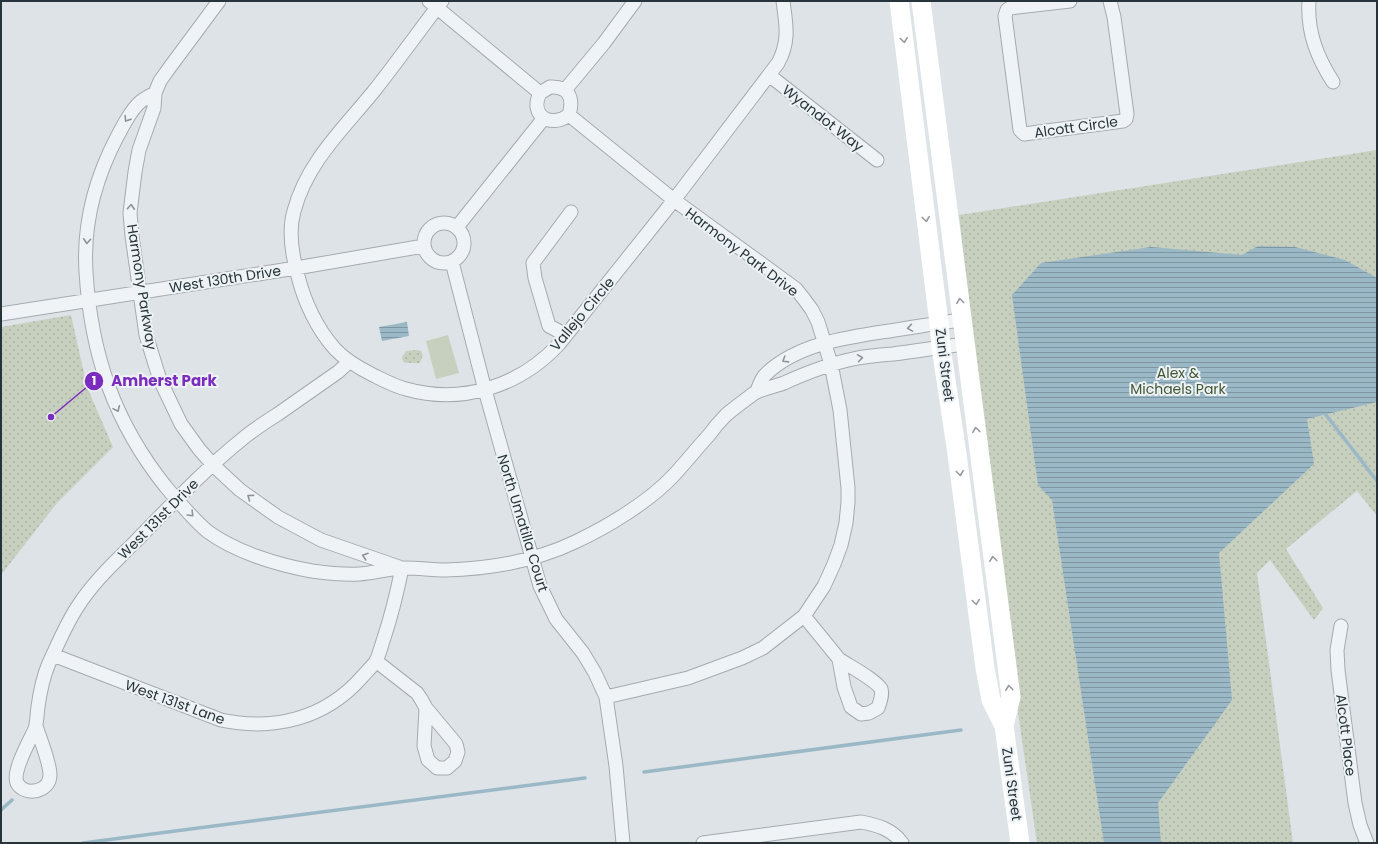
<svg xmlns="http://www.w3.org/2000/svg" width="1378" height="844" font-family="Poppins,sans-serif">
  <defs>
    <pattern id="park-dots" width="8" height="8" patternUnits="userSpaceOnUse"><rect width="8" height="8" fill="#c7d0bf"/><path d="M2 2h.1M6 6h.1" fill="none" stroke="#abb3a5" stroke-width="1.8" stroke-linecap="round"/></pattern>
    <pattern id="water-rules" width="6" height="5" patternUnits="userSpaceOnUse"><rect width="6" height="5" fill="#9ab8c5"/><path d="M0 2.5h6" fill="none" stroke="#7e96a1"/></pattern>
  </defs>
  <rect width="100%" height="100%" fill="#dee3e7"/>
  <!-- park -->
  <path fill="url(#park-dots)" d="M1377,150V516L1357,491L1286,549L1323,608L1314,620L1270,560L1257,573L1293,843H1037L1014,685L959,215Z
    M71,315L87,387L113,447L57,503L1,575V327Z
    M417,350L421,351L423,355L420,363C415,364 410,362 405,363L403,361L402,357L406,351Z"/>
  <!-- pitch -->
  <path fill="#c7d0bf" d="M448,335L459,373L436,379L426,341Z"/>
  <!-- water -->
  <path fill="url(#water-rules)" d="M1258,246L1295,247L1345,260L1377,278V402L1307,419L1314,464L1219,553L1232,700L1158,803L1161,843H1104L1052,500L1038,485L1012,295L1041,263L1151,247L1242,255Z
    M407,322L409,336L382,341L379,327Z"/>
  <g fill="none" stroke-linecap="round" stroke-linejoin="round">
    <!-- stream -->
    <path stroke="#9ab8c5" stroke-width="3.5" d="M1326,415L1377,481
      M644,772L961,730
      M1,810L12,800
      M83,843L585,778"/>
    <defs>
      <path id="street" d="M219,1L170,67L160,81L155,93L154,108L139,150L135,172L130,213L132,236L146,335L160,380L181,424L199,449L213,465L240,490L278,517L321,540L399,567
        M429,1L540,93
        M442,1C419,31 397,62 374,91C344,128 307,162 294,211C288,232 292,255 298,276C304,301 317,329 335,349C345,360 359,368 373,375C383,380 394,386 406,389C462,405 520,386 559,344L674,200L778,63C790,41 786,24 783,1
        M1070,1L1010,8L1007,10L1005,16L1020,130L1024,134L1123,121L1126,119L1127,114L1114,17L1110,1
        M1309,1C1307,32 1317,57 1333,82
        M769,75L877,160
        M550,87C569,86 574,98 569,115C550,129 529,115 540,93Z
        M565,90L604,43L635,1
        M155,93C149,96 143,99 138,104C129,113 123,126 117,137C95,179 83,225 86,272C91,354 114,422 166,487C177,500 194,520 207,531C235,552 278,565 312,571C327,573 344,575 359,574C374,573 390,568 405,568C419,568 432,570 445,570C489,569 535,561 575,542C607,527 649,502 674,475C686,462 697,448 709,435C714,428 720,421 726,415C734,408 744,401 753,394C762,388 774,387 784,383C806,373 829,364 853,359C866,356 879,355 893,354C917,351 941,347 965,344
        M569,115L674,200L788,283L796,289L804,299L812,310L818,322L831,364L840,410L848,488V502L846,523L841,545L834,564L824,586L804,616L763,648L742,658L688,678L606,697
        M424 243a20 20 0 1 1 40 0a20 20 0 1 1-40 0Z
        M457,227L544,118
        M452,262L485,390L540,586L556,619L583,653L595,673L606,697L616,766L623,843
        M1,314L296,268L424,246
        M566,335L549,326L535,278L533,263L571,212
        M757,391C759,386 761,379 765,375C796,344 848,337 889,331C914,327 938,323 962,320
        M804,616L839,659L844,687L851,707L861,714L869,713L878,708C880,702 883,695 881,689C876,680 849,666 839,659
        M1341,626L1337,650L1338,670L1355,803L1360,825L1367,843
        M53,655L221,720C274,731 325,719 362,677C366,672 372,667 376,661C379,655 381,647 383,641C391,617 397,593 402,568
        M376,661L417,693L421,699L426,708L424,746L428,760L437,768H447L455,761L458,752L456,744L426,708
        M36,726C40,739 50,762 50,775C50,792 25,797 17,783C12,771 30,740 35,729C37,722 37,714 38,707C40,692 43,677 49,663C58,644 66,624 78,606C94,581 116,561 137,540C172,504 207,467 246,436C256,428 267,421 278,414C298,400 318,386 338,372L349,362
        M703,843L861,822C877,825 892,829 902,843"/>
    </defs>
    <!-- street casing -->
    <use href="#street" stroke="#a4abb0" stroke-width="15"/>
    <!-- street -->
    <use href="#street" stroke="#f0f3f5" stroke-width="13"/>
    <!-- secondary -->
    <path stroke="#fff" stroke-width="19" d="M899,1L939,323L941,347L957,454L985,668L991,700L1004,726
      M921,1L1011,697L1004,726L1020,843"/>
  </g>
  <!-- one-way arrows -->
  <defs><path id="oneway-chevron" d="M-2-3.5L2.5 0L-2 3.5" fill="none" stroke-width="1.6" stroke-linecap="round" stroke-linejoin="round"/></defs>
  <g stroke="#949a9e">
    <use href="#oneway-chevron" transform="translate(904 40) rotate(83)"/>
    <use href="#oneway-chevron" transform="translate(926 219) rotate(83)"/>
    <use href="#oneway-chevron" transform="translate(960 301) rotate(-97)"/>
    <use href="#oneway-chevron" transform="translate(976 430) rotate(-97)"/>
    <use href="#oneway-chevron" transform="translate(960 473) rotate(83)"/>
    <use href="#oneway-chevron" transform="translate(993 559) rotate(-97)"/>
    <use href="#oneway-chevron" transform="translate(976 602) rotate(82)"/>
    <use href="#oneway-chevron" transform="translate(1009 688) rotate(-97)"/>
  </g>
  <g stroke="#8c9498">
    <use href="#oneway-chevron" transform="translate(127 119) rotate(122)"/>
    <use href="#oneway-chevron" transform="translate(131 207) rotate(-86)"/>
    <use href="#oneway-chevron" transform="translate(87 241) rotate(94)"/>
    <use href="#oneway-chevron" transform="translate(910 328) rotate(171)"/>
    <use href="#oneway-chevron" transform="translate(860 358) rotate(-8)"/>
    <use href="#oneway-chevron" transform="translate(785 360) rotate(148)"/>
    <use href="#oneway-chevron" transform="translate(117 409) rotate(66)"/>
    <use href="#oneway-chevron" transform="translate(250 497) rotate(-144)"/>
    <use href="#oneway-chevron" transform="translate(191 514) rotate(46)"/>
    <use href="#oneway-chevron" transform="translate(365 556) rotate(-161)"/>
  </g>
  <g text-anchor="middle" stroke-width="4" stroke-linejoin="round" paint-order="stroke">
    <!-- street labels -->
    <g font-size="14" fill="#28343c" stroke="#edf2f4">
      <text transform="translate(823 118) rotate(38)" y="5">Wyandot Way</text>
      <text transform="translate(1076 127) rotate(-8)" y="5">Alcott Circle</text>
      <text transform="translate(742 252) rotate(37)" y="5">Harmony Park Drive</text>
      <text transform="translate(225 279) rotate(-9)" y="5">West 130th Drive</text>
      <text transform="translate(142 287) rotate(81)" y="5">Harmony Parkway</text>
      <text transform="translate(582 314) rotate(-50)" y="5">Vallejo Circle</text>
      <text transform="translate(945 365) rotate(83)" y="5">Zuni Street</text>
      <text transform="translate(158 519) rotate(-45)" y="5">West 131st Drive</text>
      <text transform="translate(523 523) rotate(73)" y="5">North Umatilla Court</text>
      <text transform="translate(175 702) rotate(20)" y="5">West 131st Lane</text>
      <text transform="translate(1346 735) rotate(83)" y="5">Alcott Place</text>
      <text transform="translate(1012 784) rotate(82)" y="5">Zuni Street</text>
    </g>
    <!-- park labels -->
    <g font-size="14" fill="#435736" stroke="#edf2f4">
      <text x="1178" y="378">Alex &amp;<tspan x="1178" dy="16">Michaels Park</tspan></text>
    </g>
  </g>
  <!-- callouts -->
  <path fill="none" stroke="#7b2cbf" stroke-width="1.5" d="M51 417L94 381"/>
  <g fill="#7b2cbf" stroke="#edf2f4" stroke-width="1.5">
    <circle cx="51" cy="417" r="4"/>
    <circle cx="94" cy="381" r="10"/>
  </g>
  <g font-size="12" text-anchor="middle" font-weight="bold" fill="#fff">
    <text x="94" y="385">1</text>
  </g>
  <g font-size="15" text-anchor="middle" font-weight="bold" fill="#7b2cbf" stroke="#edf2f4" stroke-width="4" stroke-linejoin="round" paint-order="stroke">
    <text x="164" y="386">Amherst Park</text>
  </g>
  <!-- border -->
  <rect width="1378" height="844" fill="none" stroke="#28343c" stroke-width="4"/>
</svg>
